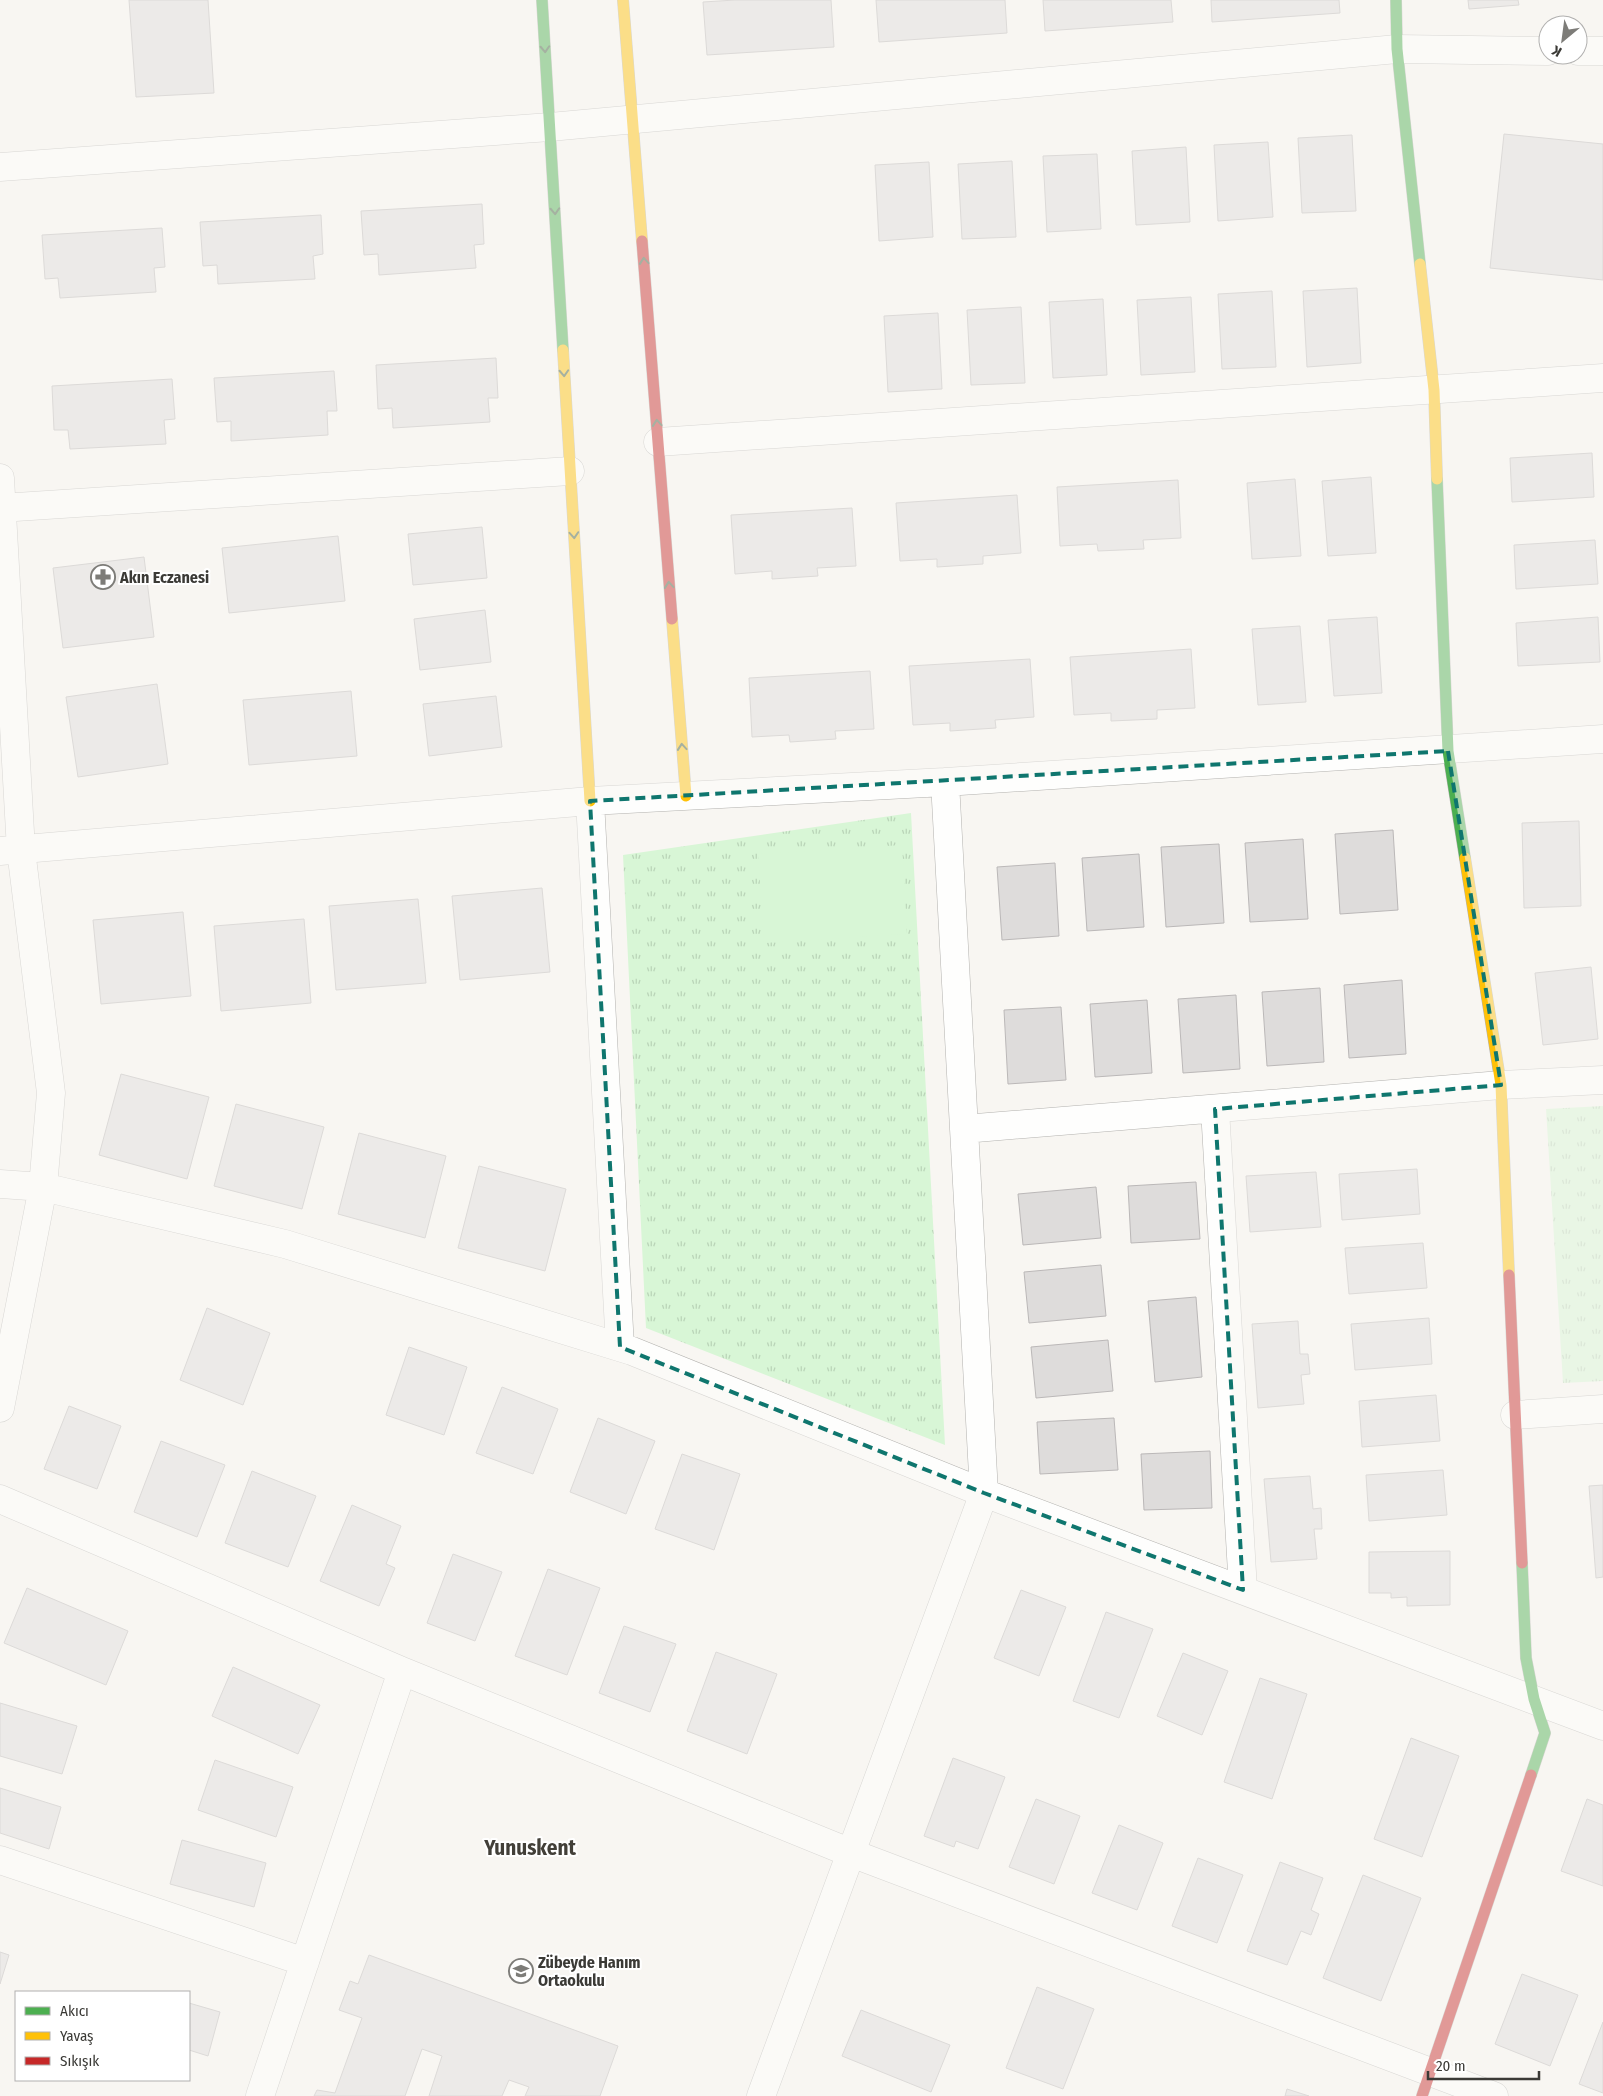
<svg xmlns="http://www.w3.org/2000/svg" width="1603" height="2096" font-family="'Fira Sans Condensed',sans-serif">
  <defs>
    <pattern id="grass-tufts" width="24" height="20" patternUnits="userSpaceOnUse" patternTransform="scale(1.25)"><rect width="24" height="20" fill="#d8f6d6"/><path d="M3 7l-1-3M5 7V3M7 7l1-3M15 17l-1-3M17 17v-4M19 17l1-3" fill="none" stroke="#bad4b8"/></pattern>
  </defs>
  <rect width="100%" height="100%" fill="#f8f6f2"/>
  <!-- grass -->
  <path fill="url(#grass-tufts)" d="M911,813L945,1445L646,1328L623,855Z
    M1603,1106V1381L1563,1383L1546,1109Z"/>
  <!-- pitch -->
  <path fill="#d8f6d6" d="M902,845L907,934L764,943L758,854Z"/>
  <!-- building -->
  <path fill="#dedcdb" stroke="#bbb8b8" d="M129,0H208L214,93L136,97Z
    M735,0H831L834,47L707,55L703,2Z
    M876,0H1005L1007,33L879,42Z
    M1043,0H1171L1173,22L1045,31Z
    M1211,0H1339L1340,13L1212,22Z
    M1468,0H1518L1519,5L1469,9Z
    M1504,134L1603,144V280L1490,268Z
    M1352,135L1356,211L1302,213L1298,138Z
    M1268,142L1273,217L1218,221L1214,145Z
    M1186,147L1190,222L1136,225L1132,151Z
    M1097,154L1101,229L1047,232L1043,156Z
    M1012,161L1016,237L962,239L958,164Z
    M929,162L933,237L879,241L875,165Z
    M482,204L484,244L474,245L476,268L379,275L378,254L364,255L361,211Z
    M321,215L323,254L313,256L315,279L218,284L217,265L203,266L200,222Z
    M162,228L165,267L154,268L156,292L60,298L58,278L45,279L42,235Z
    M1357,288L1361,363L1307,367L1303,291Z
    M1272,291L1276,367L1222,369L1218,294Z
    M1191,297L1195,372L1141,375L1137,300Z
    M1103,299L1107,375L1053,378L1049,302Z
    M1021,307L1025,383L971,385L967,310Z
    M938,313L942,389L888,392L884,316Z
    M496,358L498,398H488L490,422L393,428L392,408L378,409L376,365Z
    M334,371L337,411H327L328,435L231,441V421L217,422L214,378Z
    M172,379L175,419L164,420L166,444L70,449L68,430H54L52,386Z
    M1592,453L1594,497L1512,502L1510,458Z
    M1371,477L1376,553L1328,556L1322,481Z
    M1295,479L1301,556L1252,559L1247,483Z
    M1178,480L1181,538L1143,540L1144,549L1098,551L1097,544L1060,546L1057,487Z
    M1017,495L1021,553L983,556V564L937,567V559L900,561L896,503Z
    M852,508L856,566L817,568L818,576L772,579V571L735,574L731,515Z
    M482,527L487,578L413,585L408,534Z
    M338,536L345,601L229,613L222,548Z
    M1595,540L1598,584L1516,589L1514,545Z
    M144,557L154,637L63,648L53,568Z
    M485,610L491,662L420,670L414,619Z
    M1377,617L1382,693L1334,696L1328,620Z
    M1598,617L1600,662L1518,666L1516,623Z
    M1300,626L1306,702L1258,705L1252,629Z
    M1191,649L1195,708L1157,710V719L1111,721V713L1074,715L1070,657Z
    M1030,659L1034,717L995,720L996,728L950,731V723L913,725L909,666Z
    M870,671L874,729L835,731L836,739L790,742L789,735L752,737L749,678Z
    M157,684L168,764L78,777L66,697Z
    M351,691L357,756L249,765L243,700Z
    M496,696L502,747L429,756L423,704Z
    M1579,821L1581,906L1524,908L1522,823Z
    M1393,830L1398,910L1340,914L1335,834Z
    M1303,839L1308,919L1250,922L1245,843Z
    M1219,844L1224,923L1166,927L1161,847Z
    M1139,854L1144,927L1087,931L1082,858Z
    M1055,863L1059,936L1002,940L997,867Z
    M542,888L550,972L460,980L452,896Z
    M418,899L426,983L336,990L329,906Z
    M183,912L191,996L101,1004L93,920Z
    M304,919L311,1003L221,1011L214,926Z
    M1591,967L1598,1039L1543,1045L1535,973Z
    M1402,980L1406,1054L1349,1058L1344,985Z
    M1320,988L1324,1062L1267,1066L1262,992Z
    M1236,995L1240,1069L1183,1073L1178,999Z
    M1147,1000L1152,1073L1095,1077L1090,1004Z
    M1061,1007L1066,1080L1008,1084L1004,1010Z
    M121,1074L209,1097L187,1179L99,1155Z
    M236,1104L324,1127L302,1209L214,1186Z
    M359,1133L446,1156L425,1238L338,1214Z
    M479,1166L566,1189L545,1271L458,1248Z
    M1417,1169L1420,1214L1342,1220L1339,1174Z
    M1316,1172L1321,1227L1250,1232L1246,1176Z
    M1196,1182L1200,1239L1131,1243L1128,1186Z
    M1096,1187L1101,1238L1023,1245L1018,1194Z
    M1423,1243L1427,1288L1349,1294L1345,1248Z
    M1101,1265L1106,1316L1029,1323L1024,1272Z
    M1196,1297L1202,1377L1155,1382L1148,1301Z
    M207,1308L270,1333L243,1405L180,1380Z
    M1429,1318L1432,1364L1355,1370L1351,1324Z
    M1298,1321L1300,1354H1308L1310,1374L1301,1375L1304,1404L1258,1408L1252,1324Z
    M1108,1340L1113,1391L1036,1398L1031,1347Z
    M409,1347L467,1367L444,1435L386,1415Z
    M502,1387L558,1409L533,1474L476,1453Z
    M1436,1395L1440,1441L1362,1447L1359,1401Z
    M69,1406L121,1426L97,1489L44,1469Z
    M598,1418L655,1441L626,1514L570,1492Z
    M1114,1418L1118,1470L1040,1474L1037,1422Z
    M161,1441L225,1465L197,1537L134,1512Z
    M1210,1451L1212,1508L1144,1510L1141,1454Z
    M682,1454L740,1474L714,1550L655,1529Z
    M1443,1470L1447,1515L1369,1521L1366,1475Z
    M252,1471L316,1496L288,1567L225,1543Z
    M1310,1476L1313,1509L1321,1508L1322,1529H1314L1317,1559L1271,1562L1264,1479Z
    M1603,1485V1577L1596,1578L1589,1486Z
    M352,1505L401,1526L386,1564L395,1568L379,1606L320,1581Z
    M1450,1551V1605L1407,1606V1597L1391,1598V1593H1369V1552Z
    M453,1554L502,1572L475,1641L427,1623Z
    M548,1569L600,1588L567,1675L515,1656Z
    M27,1588L128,1631L106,1685L4,1643Z
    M1021,1590L1066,1607L1039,1676L994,1658Z
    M1106,1612L1153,1629L1119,1718L1073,1701Z
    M624,1626L676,1644L650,1712L599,1693Z
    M716,1652L777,1674L747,1754L687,1731Z
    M1183,1653L1228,1671L1202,1735L1157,1716Z
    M233,1667L320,1705L298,1754L212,1716Z
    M1260,1678L1307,1694L1272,1799L1224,1782Z
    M0,1703L77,1726L62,1774L0,1756Z
    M1411,1738L1459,1756L1422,1857L1374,1839Z
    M953,1758L1005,1777L978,1849L956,1841L954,1847L924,1836Z
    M215,1760L293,1787L276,1837L198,1810Z
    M0,1788L61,1807L49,1849L0,1833Z
    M1036,1799L1080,1816L1054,1884L1009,1867Z
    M1587,1799L1603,1805V1886L1561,1871Z
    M1119,1825L1163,1843L1137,1910L1092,1893Z
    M182,1840L266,1863L254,1907L170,1884Z
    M1198,1858L1243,1875L1217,1943L1172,1926Z
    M1280,1862L1323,1878L1311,1910L1319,1914L1311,1935L1301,1931L1287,1965L1247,1951Z
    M1363,1875L1421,1898L1381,2001L1323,1978Z
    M0,1952L9,1955L0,1984Z
    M369,1955L618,2046L600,2096H525L529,2087L509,2080L502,2096H429L442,2056L422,2049L405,2096H314L317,2090L335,2093L362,2018L339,2010L350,1981L358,1984Z
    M1522,1974L1578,1995L1550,2066L1495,2044Z
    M1037,1987L1094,2009L1063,2089L1006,2068Z
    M189,2003L220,2012L208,2056L189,2050Z
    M861,2010L950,2045L931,2092L842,2056Z
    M1603,2022V2093L1579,2084Z
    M1287,2089L1309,2096H1285Z"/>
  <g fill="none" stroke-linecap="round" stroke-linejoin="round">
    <defs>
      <path id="street" d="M1578,51H1603
        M0,167L550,127L1397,49L1548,51
        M658,442L1603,378
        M0,478L21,850L51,1093L43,1187L0,1408
        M0,508L570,471
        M590,801L620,1347
        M0,851L590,801L945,782L1603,739
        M1215,1109L1243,1590
        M964,1129L1501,1085L1603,1080
        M0,1184L43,1187L285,1244L632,1351L984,1493L1603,1726
        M1515,1415L1603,1409
        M0,1499L402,1671L851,1853L1494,2096
        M0,1860L305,1962
        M260,2096L402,1671
        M761,2096L984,1493L945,782"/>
      <path id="fast" d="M542,0L563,350
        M1396,0L1397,49L1420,264
        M1437,479L1448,751L1465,858
        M1522,1563L1526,1658L1534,1699L1545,1733L1531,1775"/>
      <path id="slow" d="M623,0L642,241
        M1420,264L1434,390L1437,479
        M563,350L590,801
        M672,619L686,796
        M1465,858L1501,1085L1509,1275"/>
      <path id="jam" d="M642,241L672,619
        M1509,1275L1522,1563
        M1422,2096L1531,1775"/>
    </defs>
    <!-- street casing -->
    <use href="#street" stroke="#b3b2af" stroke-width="29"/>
    <!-- fast casing -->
    <use href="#fast" stroke="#b3b2af" stroke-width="12"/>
    <!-- slow casing -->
    <use href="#slow" stroke="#b3b2af" stroke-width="12"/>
    <!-- jam casing -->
    <use href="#jam" stroke="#b3b2af" stroke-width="12"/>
    <!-- street -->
    <use href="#street" stroke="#fefefd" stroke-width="28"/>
    <!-- fast -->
    <use href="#fast" stroke="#4caf50" stroke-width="11"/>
    <!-- slow -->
    <use href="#slow" stroke="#ffc107" stroke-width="11"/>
    <!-- jam -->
    <use href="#jam" stroke="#c62828" stroke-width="11"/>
  </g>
  <!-- one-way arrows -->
  <defs><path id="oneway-chevron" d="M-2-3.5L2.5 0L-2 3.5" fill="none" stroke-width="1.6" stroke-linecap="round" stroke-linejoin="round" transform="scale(1.25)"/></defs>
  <g stroke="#405d3e">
    <use href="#oneway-chevron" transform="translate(545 49) rotate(87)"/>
    <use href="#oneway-chevron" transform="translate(555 211) rotate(87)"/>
    <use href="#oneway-chevron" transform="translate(644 261) rotate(-95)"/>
    <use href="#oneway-chevron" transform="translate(564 373) rotate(87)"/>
    <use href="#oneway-chevron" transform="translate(657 423) rotate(-95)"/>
    <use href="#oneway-chevron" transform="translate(574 535) rotate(86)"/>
    <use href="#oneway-chevron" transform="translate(669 585) rotate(-95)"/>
    <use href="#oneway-chevron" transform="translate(682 747) rotate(-95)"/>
  </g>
  <!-- marked area -->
  <path d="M0 0H1603V2096H0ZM1448,751L1501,1085L1215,1109L1243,1590L984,1493L620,1347L590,801Z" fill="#f8f6f2" fill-opacity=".55" fill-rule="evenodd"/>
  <path fill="none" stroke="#0f766e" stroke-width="4" stroke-dasharray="10 6" stroke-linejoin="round" d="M1448,751L1501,1085L1215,1109L1243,1590L984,1493L620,1347L590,801Z"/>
  <!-- icons -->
  <defs>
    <symbol id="pharmacy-ring" viewBox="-11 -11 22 22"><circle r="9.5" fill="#fff" stroke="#7d7c78" stroke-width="1.5"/><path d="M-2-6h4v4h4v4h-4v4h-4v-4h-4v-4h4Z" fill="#7d7c78"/></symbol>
    <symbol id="school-ring" viewBox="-11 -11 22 22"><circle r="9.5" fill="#fff" stroke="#7d7c78" stroke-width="1.5"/><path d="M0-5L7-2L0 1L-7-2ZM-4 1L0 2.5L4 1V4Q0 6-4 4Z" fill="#7d7c78"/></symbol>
  </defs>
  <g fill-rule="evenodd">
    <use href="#pharmacy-ring" x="89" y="563" width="28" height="28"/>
    <use href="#school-ring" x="507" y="1957" width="28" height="28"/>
  </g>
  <g text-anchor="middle" stroke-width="4" stroke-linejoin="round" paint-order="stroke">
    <!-- poi labels -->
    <g font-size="16" font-weight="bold" fill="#3b3a36" stroke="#fff" text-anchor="start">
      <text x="120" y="583">Akın Eczanesi</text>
      <text x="538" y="1968">Zübeyde Hanım<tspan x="538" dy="18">Ortaokulu</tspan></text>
    </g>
    <!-- district labels -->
    <g font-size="21" font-weight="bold" fill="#423f38" stroke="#fff">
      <text x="530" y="1855">Yunuskent</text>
    </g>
  </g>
  <!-- legend -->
  <rect x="15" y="1991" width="175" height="90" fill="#ffffff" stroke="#b1b0af"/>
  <rect x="25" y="2007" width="25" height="8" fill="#4caf50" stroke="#b1b0af"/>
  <text x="60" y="2016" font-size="15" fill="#3b3a36">Akıcı</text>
  <rect x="25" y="2032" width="25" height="8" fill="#ffc107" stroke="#b1b0af"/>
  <text x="60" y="2041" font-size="15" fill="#3b3a36">Yavaş</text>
  <rect x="25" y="2057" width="25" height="8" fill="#c62828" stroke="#b1b0af"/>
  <text x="60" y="2066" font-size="15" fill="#3b3a36">Sıkışık</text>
  <!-- north arrow -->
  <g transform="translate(1563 40) rotate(209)"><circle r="24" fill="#ffffff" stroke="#b1b0af"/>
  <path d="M0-4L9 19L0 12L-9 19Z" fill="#7d7c78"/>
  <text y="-8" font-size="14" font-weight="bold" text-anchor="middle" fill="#3b3a36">K</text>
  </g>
  <!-- scale -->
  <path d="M1428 2071v8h111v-8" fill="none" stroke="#3b3a36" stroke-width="2.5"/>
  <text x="1436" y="2071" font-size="15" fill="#3b3a36" stroke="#ffffff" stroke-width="4" paint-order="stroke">20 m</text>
</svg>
